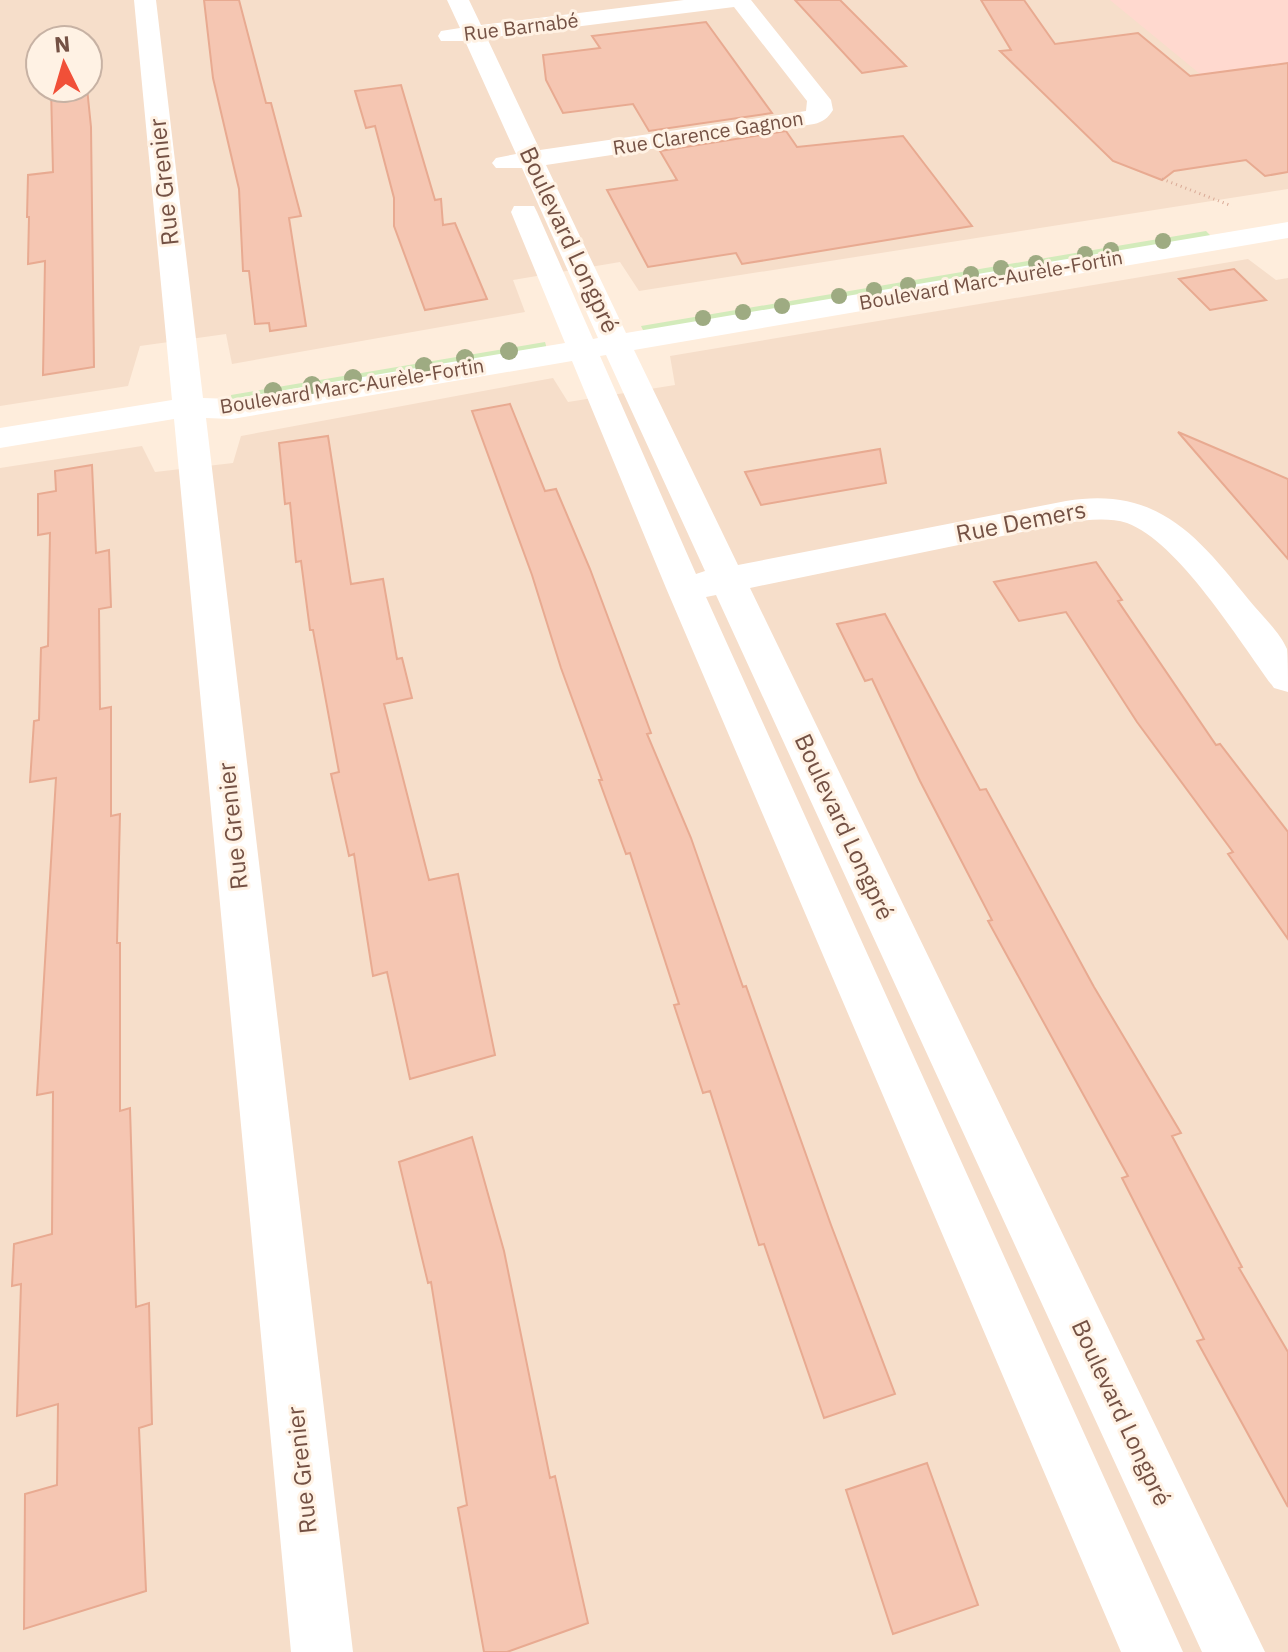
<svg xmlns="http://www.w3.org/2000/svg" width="1288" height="1652" font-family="'IBM Plex Sans',sans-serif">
  <rect width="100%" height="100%" fill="#feeddc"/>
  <!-- residential -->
  <path fill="#f6deca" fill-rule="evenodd" d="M0,0H1112L1288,146V189L639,291L620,262L513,280L525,312L232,364L226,334L140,346L128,386L0,406ZM40,40H88V88H40Z
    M1248,259L1276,280L1288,278V1652H0V468L142,446L155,472L233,463L241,436L553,378L568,402L675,385L670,356Z"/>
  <!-- commercial -->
  <path fill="#ffd9cf" d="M1110,0H1288V146Z"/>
  <!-- green -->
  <path fill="#d3ebbb" d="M1206,231L1211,236L644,332L641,326Z
    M545,342L547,349L232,402L231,395Z"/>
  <!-- building -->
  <path fill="#f5c6b2" stroke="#e8aa91" stroke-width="2" d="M204,0H239L266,103H271L301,216L289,218L306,326L270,331L269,323L255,324L249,271H243L239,189L213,78Z
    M795,0H840L906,66L862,73Z
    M981,0H1024L1055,44L1138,33L1190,76L1288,63V172L1265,176L1246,160L1174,171L1162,180L1113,161L1000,51L1011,50Z
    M706,22L772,113L649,131L633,104L563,113L546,80L543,55L600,48L592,36Z
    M401,85L435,200L441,199L443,225L455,223L487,299L425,310L394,226V198L375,126L366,128L355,91Z
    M51,88H87L91,127L94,367L43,375L45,261L28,264L29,217H27L28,175L53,172Z
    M786,131L797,147L903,136L972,226L742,264L736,253L648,267L607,190L677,180L660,151Z
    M1234,269L1266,300L1210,310L1179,279Z
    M510,404L545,491L556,489L590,569L651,733L647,734L691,838L743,987L746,986L831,1225L895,1394L824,1418L764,1244L759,1245L710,1091L703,1093L674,1005L679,1004L630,853L626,854L599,780H602L561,668L532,575L472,411Z
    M1178,432L1288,479V559Z
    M328,436L351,584L383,579L397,659L402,658L412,698L384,704L429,880L458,874L495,1055L410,1079L387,972L373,976L354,854L349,856L331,774L339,772L313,630H310L301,561L296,562L290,503L285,504L279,443Z
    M880,449L886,483L761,505L745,472Z
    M92,465L96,553L109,550L111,607L99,609L100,709L111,707V816L120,814L117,943H120V1111L130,1108L136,1307L149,1303L152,1424L139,1428L146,1591L24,1629L25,1494L57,1485L58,1404L17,1416L21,1284L12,1286L14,1244L52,1234L53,1092L37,1095L56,778L30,782L34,721L39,720L41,648L48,646L50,533L38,535V494L56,491L55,471Z
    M1096,562L1122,600L1118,601L1216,745L1220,744L1288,832V939L1228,854L1233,852L1137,722L1066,612L1019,621L994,582Z
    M885,614L980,790L986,789L1094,987L1181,1133L1172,1136L1242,1267L1239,1268L1288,1352V1507L1197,1341L1204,1339L1122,1178L1128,1176L988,921L992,920L920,781L872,679L865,681L837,624Z
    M472,1137L504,1251L550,1478L555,1476L588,1623L507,1652H484L458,1508L467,1505L431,1282L428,1283L399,1162Z
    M927,1463L978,1605L893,1634L846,1490Z"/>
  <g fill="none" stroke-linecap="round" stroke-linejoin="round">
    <!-- path -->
    <path stroke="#d9aa96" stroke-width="3" stroke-dasharray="1 4" stroke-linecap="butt" d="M1162,179L1232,206"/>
    <!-- minor -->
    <path fill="#fff" fill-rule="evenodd" d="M134,0H156L203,398L232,399L565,343L511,212L514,206H534L537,212L593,339L598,338L522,168H496L492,163L496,158L516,154L465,41H441L438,36L441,31L460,28L447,0H469L481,25L684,0H751L831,100L833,110C828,118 823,122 814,124L546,165L626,333L1288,222V238L634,350L738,565L1066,501C1157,486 1197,535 1249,600C1261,615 1280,632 1287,649C1288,660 1288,680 1288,692L1274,688C1241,644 1179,542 1127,523C1108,517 1085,520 1066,523L750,588L1265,1652H1202L716,595L706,597L1183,1652H1121L666,588L572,361L232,419L206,418L353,1652H291L174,419L0,448V428L172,400ZM734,7L807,101L806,111L540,150L487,38ZM606,355L705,571L696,574L600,356Z"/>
  </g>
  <!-- trees -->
  <g fill="#9eab82">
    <circle cx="1163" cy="241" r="8"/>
    <circle cx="1111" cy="250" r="8"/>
    <circle cx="1085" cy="254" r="8"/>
    <circle cx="1036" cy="263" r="8"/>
    <circle cx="1001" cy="268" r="8"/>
    <circle cx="971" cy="274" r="8"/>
    <circle cx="908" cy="285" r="8"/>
    <circle cx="874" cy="290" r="8"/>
    <circle cx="839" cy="296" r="8"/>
    <circle cx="782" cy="306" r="8"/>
    <circle cx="743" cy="312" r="8"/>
    <circle cx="703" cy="318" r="8"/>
    <circle cx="509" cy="351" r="9"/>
    <circle cx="465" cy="358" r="9"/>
    <circle cx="424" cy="366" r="9"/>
    <circle cx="353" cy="378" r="9"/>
    <circle cx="312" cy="385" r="9"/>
    <circle cx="273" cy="391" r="9"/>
  </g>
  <g text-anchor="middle" stroke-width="6" stroke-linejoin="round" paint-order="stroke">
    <!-- far-street labels -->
    <g font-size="20" fill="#745144" stroke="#fff2e4">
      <text transform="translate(521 27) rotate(-7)" y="7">Rue Barnabé</text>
      <text transform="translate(708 133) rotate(-9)" y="7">Rue Clarence Gagnon</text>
      <text transform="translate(991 280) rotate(-10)" y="7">Boulevard Marc-Aurèle-Fortin</text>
      <text transform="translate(352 386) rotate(-9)" y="7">Boulevard Marc-Aurèle-Fortin</text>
    </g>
    <!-- street labels -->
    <g font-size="24" fill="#745144" stroke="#fff2e4">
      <text transform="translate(164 182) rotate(-96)" y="8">Rue Grenier</text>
      <text transform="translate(569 240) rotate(65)" y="8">Boulevard Longpré</text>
      <text transform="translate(1021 522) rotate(-11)" y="8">Rue Demers</text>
      <text transform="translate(233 826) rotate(-96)" y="8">Rue Grenier</text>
      <text transform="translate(844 827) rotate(65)" y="8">Boulevard Longpré</text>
      <text transform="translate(1121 1413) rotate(65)" y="8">Boulevard Longpré</text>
      <text transform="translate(302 1470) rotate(-96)" y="8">Rue Grenier</text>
    </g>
  </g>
  <!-- north arrow -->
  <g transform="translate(64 64) rotate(355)"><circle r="38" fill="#fff2e4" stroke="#c7b2a4" stroke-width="2"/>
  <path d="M0-6L14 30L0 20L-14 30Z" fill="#f15038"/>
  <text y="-12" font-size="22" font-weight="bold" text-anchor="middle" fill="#745144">N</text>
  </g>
</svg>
